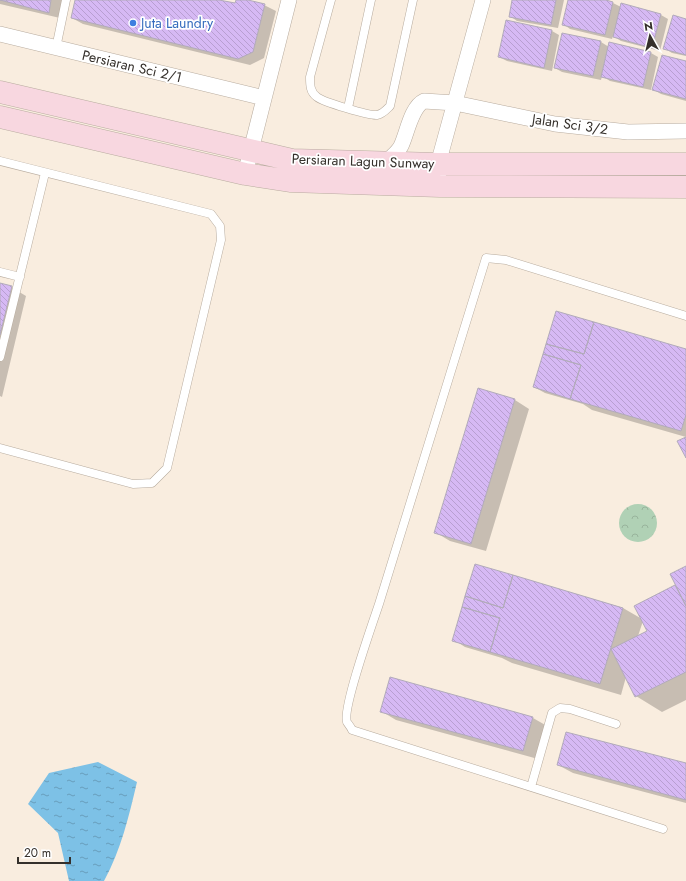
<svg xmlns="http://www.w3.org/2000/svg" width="686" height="881" font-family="Jost,sans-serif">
  <defs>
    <pattern id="park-crowns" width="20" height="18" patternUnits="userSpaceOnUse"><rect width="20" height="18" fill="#b0d1b5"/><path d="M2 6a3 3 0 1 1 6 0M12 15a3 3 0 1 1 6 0" fill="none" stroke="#98b49c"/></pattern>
    <pattern id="water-ripples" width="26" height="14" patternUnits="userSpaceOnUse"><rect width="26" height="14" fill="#7dc1e6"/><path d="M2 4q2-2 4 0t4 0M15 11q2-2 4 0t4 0" fill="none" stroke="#679dbb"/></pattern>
    <pattern id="building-back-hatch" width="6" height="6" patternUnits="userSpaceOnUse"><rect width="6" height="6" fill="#d6b9f4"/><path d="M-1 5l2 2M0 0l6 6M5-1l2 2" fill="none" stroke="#b89fd1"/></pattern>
  </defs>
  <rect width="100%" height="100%" fill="#f9eddf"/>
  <!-- park -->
  <path fill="url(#park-crowns)" d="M619 523a19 19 0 1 1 38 0a19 19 0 1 1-38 0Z"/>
  <!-- water -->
  <path fill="url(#water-ripples)" d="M98,762L137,782C129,816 121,850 104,881H69L58,833L28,804L49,773Z"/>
  <!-- shadow -->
  <path fill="#0003" fill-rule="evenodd" d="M0,0H63L60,18L0,4Z
    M76,0H215L236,5L237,0H243L264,5L276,11L264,58L250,65L83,24L72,18Z
    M513,0H564L558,28L517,21L510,16Z
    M569,0H602L613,3L621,7L661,15L668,19L660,51L621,41L613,36L612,39L570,29L563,24Z
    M686,20V56L672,53L664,48Z
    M507,21L552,31L559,35L552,71L507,61L499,57Z
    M601,42L609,47L610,44L651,53L658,57L651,90L610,81L602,76L601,80L562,72L555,68Z
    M686,62V101L661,94L654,90Z
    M0,285L11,287L26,296L2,397L0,396Z
    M686,350V437L592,410L583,404L545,393L534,387Z
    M479,389L515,400L529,409L486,551L450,541L435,532Z
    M476,565L623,608L642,619L675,586L678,588L686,568V700L662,712L636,696L626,677L621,695L512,663L502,658L465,647L454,640ZM643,621L648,632L638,636Z
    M381,711L533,718L547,726L538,759L396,720Z
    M686,764V803L573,773L558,765Z"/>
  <!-- building -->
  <path fill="url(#building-back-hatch)" stroke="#b2abba" d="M0,0H51L49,13Z
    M75,0H219L235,3L236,0H248L265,4L253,52L238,59L71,18Z
    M512,0H556L551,25L509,17Z
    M568,0H606L613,2L605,35L562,25Z
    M621,3L661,14L652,48L613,37Z
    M673,15L686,19V55L663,49Z
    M506,20L552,30L544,68L498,57Z
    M562,33L601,41L593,76L554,68Z
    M609,42L651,52L643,87L601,77Z
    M662,55L686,61V99L652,90Z
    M0,283L12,286L0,335Z
    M556,311L594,322L584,354L546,344Z
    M594,322L686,349V415L681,431L570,399L581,365L543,354L546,344L584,354Z
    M543,354L581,365L570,399L533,387Z
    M478,388L515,399L471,544L434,533Z
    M686,437V458L677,441Z
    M475,564L513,575L503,608L465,596Z
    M686,566V606L670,574Z
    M513,575L623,608L600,684L490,652L500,618L462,607L465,596L503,608Z
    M675,585L686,606V672L635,697L611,649L647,631L634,606Z
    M462,607L500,618L490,652L452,641Z
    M390,677L533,717L523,751L380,712Z
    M566,732L686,763V800L557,765Z"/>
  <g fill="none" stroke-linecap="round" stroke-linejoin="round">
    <defs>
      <path id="lane" d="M331,0L310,77C310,85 310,92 317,97C323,102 370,116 377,115C383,114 386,110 390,106L413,0
        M56,48L66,0
        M348,108L371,0
        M0,161L211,214L220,226L221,240L167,468L152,483L133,484L0,448
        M0,272L20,277
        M0,357L45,173
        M531,787L552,713L560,708L570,709L616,724
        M663,829L352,730C351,727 348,724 347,722C342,709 373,622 379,604L486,258L506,260L686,316"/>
      <path id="street" d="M0,34L264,98
        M387,162C391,157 398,152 401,146C407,134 411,107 424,101L455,103L555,124L628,132L686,131
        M439,173L438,164L483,0
        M245,174L289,0"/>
      <path id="secondary" d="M0,92L292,160L438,164H686
        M0,117L245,174L290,181L440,186L686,187"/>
    </defs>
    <!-- lane casing -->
    <use href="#lane" stroke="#b8ac9f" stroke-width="9"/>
    <!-- street casing -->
    <use href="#street" stroke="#b8ac9f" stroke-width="16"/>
    <!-- secondary casing -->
    <use href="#secondary" stroke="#b8ac9f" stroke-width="23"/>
    <!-- lane -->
    <use href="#lane" stroke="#fff" stroke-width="8"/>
    <!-- street -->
    <use href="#street" stroke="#fff" stroke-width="15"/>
    <!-- secondary -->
    <use href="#secondary" stroke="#f8d7e0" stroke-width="22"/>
  </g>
  <!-- markers -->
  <circle fill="#3f7fe0" stroke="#fff" stroke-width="1.5" cx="133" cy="23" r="4"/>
  <g text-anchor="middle" stroke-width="3.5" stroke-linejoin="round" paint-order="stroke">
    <!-- shop labels -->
    <g font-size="14" fill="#366cbe" stroke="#fff" text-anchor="start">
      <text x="141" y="28">Juta Laundry</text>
    </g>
    <!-- street labels -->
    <g font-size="14" fill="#35302b" stroke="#fff">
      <text transform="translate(132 66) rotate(13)" y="5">Persiaran Sci 2/1</text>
      <text transform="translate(570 124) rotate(8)" y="5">Jalan Sci 3/2</text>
      <text transform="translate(363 161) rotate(2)" y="5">Persiaran Lagun Sunway</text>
    </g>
  </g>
  <!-- north arrow -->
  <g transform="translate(650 36) rotate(352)" stroke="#ffffff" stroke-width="3" paint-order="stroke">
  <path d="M0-3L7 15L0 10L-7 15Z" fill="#35302b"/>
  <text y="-6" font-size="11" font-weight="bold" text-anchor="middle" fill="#35302b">N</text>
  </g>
  <!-- scale -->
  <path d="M18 857v6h52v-6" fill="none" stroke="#35302b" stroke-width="2"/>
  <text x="24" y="857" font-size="12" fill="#35302b" stroke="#ffffff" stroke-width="3" paint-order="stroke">20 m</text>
</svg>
